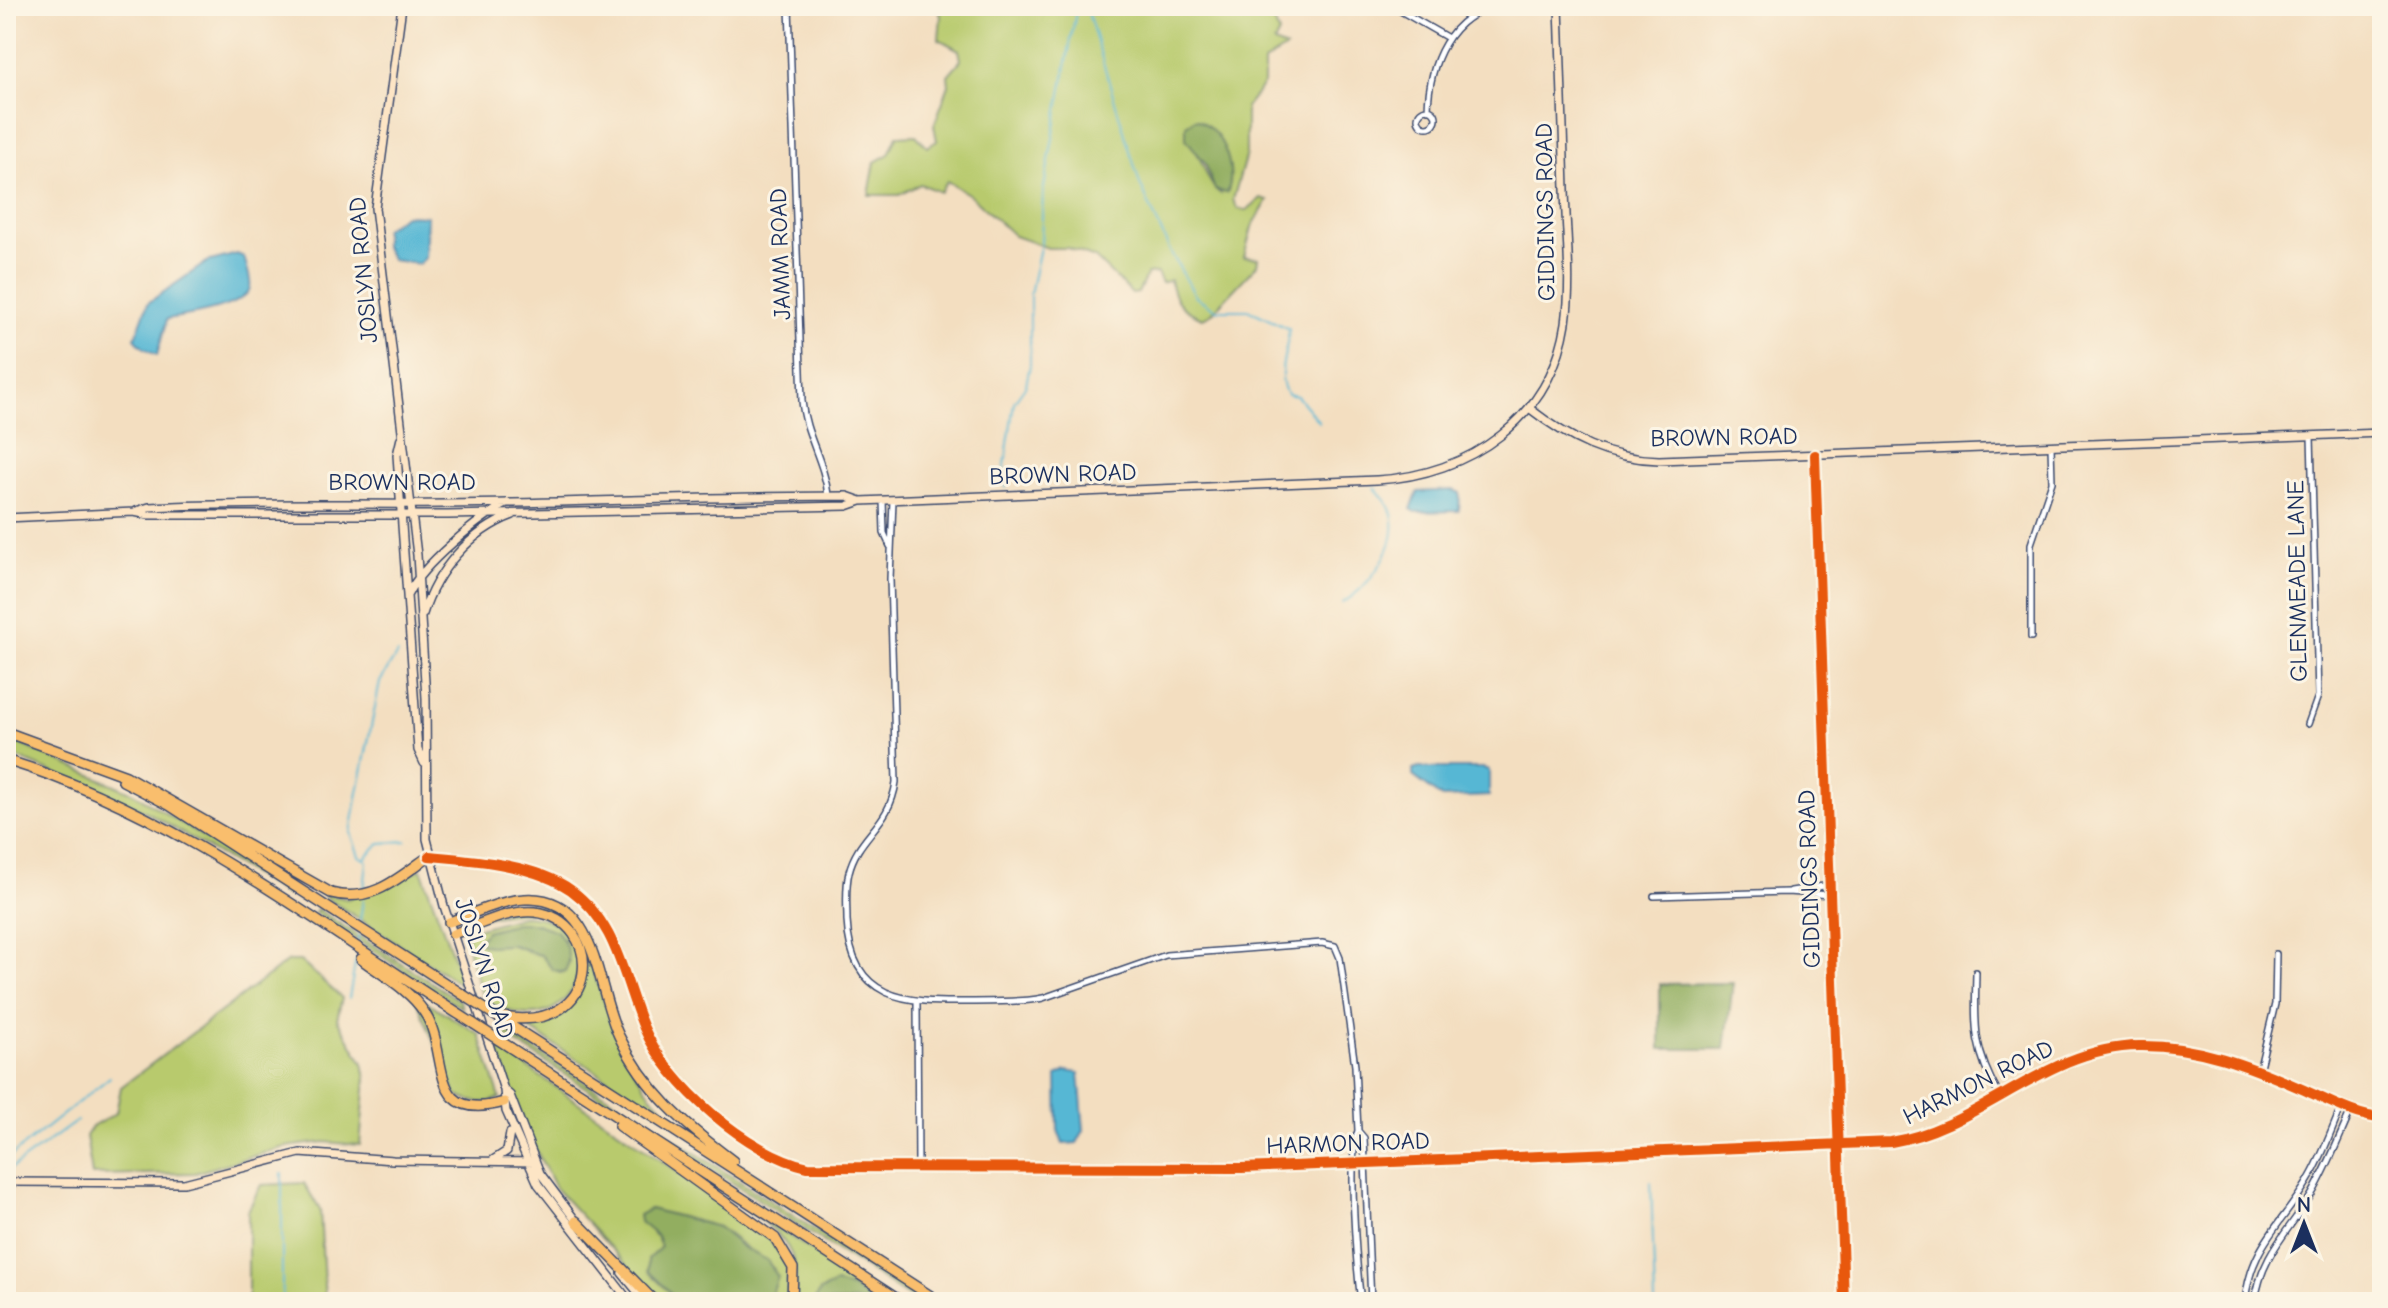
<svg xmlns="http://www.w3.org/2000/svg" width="2388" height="1308" font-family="'Comic Neue',sans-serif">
  <rect width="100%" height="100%" fill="#fcf5e5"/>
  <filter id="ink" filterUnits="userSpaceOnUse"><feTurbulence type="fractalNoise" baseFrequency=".0125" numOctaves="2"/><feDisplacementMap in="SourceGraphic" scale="16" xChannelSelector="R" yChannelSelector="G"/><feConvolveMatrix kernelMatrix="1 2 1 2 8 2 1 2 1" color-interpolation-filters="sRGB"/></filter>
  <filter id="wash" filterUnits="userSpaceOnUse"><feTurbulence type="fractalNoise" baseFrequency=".006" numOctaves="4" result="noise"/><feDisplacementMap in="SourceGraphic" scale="32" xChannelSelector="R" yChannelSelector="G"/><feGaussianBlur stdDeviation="1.8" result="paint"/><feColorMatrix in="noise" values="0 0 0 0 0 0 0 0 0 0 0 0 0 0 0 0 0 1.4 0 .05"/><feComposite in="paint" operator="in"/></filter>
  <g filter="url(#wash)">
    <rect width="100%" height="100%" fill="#f3dec0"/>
    <!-- green -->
    <path fill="#b8ca6d" stroke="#6a7c66" stroke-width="2" fill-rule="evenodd" d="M937,6H1267L1279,33L1274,43L1286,48L1264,62V84L1246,107V154L1233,200L1238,209L1247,210L1261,198L1268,200L1252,227L1244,257L1258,258L1257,265L1211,314L1203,318C1182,310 1174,302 1170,280L1162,283L1157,273L1147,274L1138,293L1132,294L1095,258L1068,248H1048L1014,236L970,195L947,181L940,192L920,184L899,195H869L875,162L889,154L897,136L916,135L927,147L937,141L934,125L949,85L948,75L961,60L959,50L939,39L941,16ZM1188,142H1221L1228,163L1221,194C1205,184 1204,155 1188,142Z
      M6,738L133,793L290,891L287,895L145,811L6,753Z
      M421,869L464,986L325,897L326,894L347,899Z
      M532,904L550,908L576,927L625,1056L652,1096L678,1124L522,1024C584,1013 579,998 580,941L543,910L477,918Z
      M317,909L460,1001L462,1008L315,913Z
      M522,916C618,916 582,1062 483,998L466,943L469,931ZM564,939L569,962L565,972L560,973L541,955L509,944Z
      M288,961H300L342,998L337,1019L363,1063L366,1078L360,1145L324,1142L285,1147L195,1173L92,1175L86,1136L92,1127L116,1113L121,1087Z
      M414,994L479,1034L500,1098C484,1105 471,1103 456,1095Z
      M501,1028L927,1302H917L503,1034Z
      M497,1046L768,1235L788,1267L787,1302H769L773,1296L774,1269L718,1227L650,1209L652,1233L660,1240L661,1247L648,1271L680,1302H661L555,1188L527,1132Z
      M304,1183L320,1210L325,1302H248V1211L261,1185Z
      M726,1196V1195L892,1302L815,1298L814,1302H795C795,1290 797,1275 794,1263C788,1232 749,1213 726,1196Z"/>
    <!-- forest -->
    <path fill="#92ae60" stroke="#566e5f" stroke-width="2" d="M1195,119C1221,126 1238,169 1227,193L1215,190L1205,163L1186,139V125Z
      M516,923H534L557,931C567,943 572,958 565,972L553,970L541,955C530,954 521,945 510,945C497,944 488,950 478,941L486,931Z
      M1733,983L1725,1049H1660V984Z
      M650,1209L718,1227L742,1247L767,1260L778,1277L769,1302H680L648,1271V1259L661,1247L657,1236L640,1222L639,1215Z
      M835,1284L852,1288L871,1302H814L820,1291Z"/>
    <!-- water -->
    <path fill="#56b7d4" stroke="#387399" stroke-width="2" d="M405,215L427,216L425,258L419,264L392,260L384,246V229Z
      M237,254L244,257C246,265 252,280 250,288C244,308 185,316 167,319L157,355L143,347L135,338L148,303L207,262Z
      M1453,490L1460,493L1459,511L1416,512L1411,509L1418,492Z
      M1419,768H1483L1489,770V796L1442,798L1413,776V770Z
      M1066,1071L1079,1073L1084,1130L1077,1143L1063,1144L1058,1130L1057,1076Z"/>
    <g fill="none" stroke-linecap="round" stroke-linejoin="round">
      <!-- stream -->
      <path stroke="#56b7d4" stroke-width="2" d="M1086,6L1140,184L1170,251L1196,297L1217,310H1249L1289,329C1288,350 1275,374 1287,394L1297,396L1319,422
        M1006,488L1005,465L1014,402L1026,385L1030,365V294L1041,243L1043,193L1077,6
        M1342,603C1366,590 1397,550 1393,520C1392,507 1383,497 1375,488
        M365,858L380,843L406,841
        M364,890L367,861L359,856L351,833L358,792L380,682L397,654
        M360,920L363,900
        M358,941V935
        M349,998L356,959
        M6,1160L110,1077
        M6,1169L9,1170L77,1121
        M1651,1182L1655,1302
        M282,1302V1173"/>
    </g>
  </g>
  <g filter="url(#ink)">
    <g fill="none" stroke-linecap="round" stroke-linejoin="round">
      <defs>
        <path id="street" d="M789,6L802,401C805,435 825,462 828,496
          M1392,6L1448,38
          M1418 118a9 9 0 1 1 18 0a9 9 0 1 1-18 0Z
          M1428,110C1429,64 1449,14 1499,6
          M883,500L884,533L890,546
          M893,500L890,579L896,782C890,826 858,835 849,872C845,889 847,905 847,921C851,1001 905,1003 970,1002C994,1001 1020,1003 1043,998L1166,955L1322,943L1335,946L1340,958L1355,1066L1358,1131C1347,1155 1357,1271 1361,1302
          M2031,637V544L2052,482L2051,445
          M2308,724L2318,696L2311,436
          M1791,891L1830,885
          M1654,896L1788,892L1830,895
          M1976,972C1975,1025 1972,1047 1999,1095
          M917,1002L918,1168
          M2259,1071L2275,1004L2276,954
          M1358,1131L1364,1138L1371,1302
          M2245,1302C2251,1245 2281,1226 2308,1181C2322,1158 2331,1131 2342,1106
          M2255,1302C2261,1255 2289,1231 2312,1194C2328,1167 2339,1137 2352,1109"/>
        <path id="secondary" d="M402,6L375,208L417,555L426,698L427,839L444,906L504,1090L510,1095L540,1173L579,1225
          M1529,408C1569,439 1608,459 1659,460L2382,433
          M401,438L397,455L418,750L424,763
          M1815,455L1844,1302
          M136,511L149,507C248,502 347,505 446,504C580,503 713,496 847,496L861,501
          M6,518L134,512L149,515H448L847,506L861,501L1377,480C1469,475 1551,419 1566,323C1572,279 1566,233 1565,189C1563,128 1561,67 1559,6
          M408,594C422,565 479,518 507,503
          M423,614C436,571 470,531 513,515
          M429,856C474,860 534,864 571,890C618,924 623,979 644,1028C668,1085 748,1154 808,1167L1242,1168L1891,1142C1980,1128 2045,1047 2139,1046C2196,1045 2250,1066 2302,1089C2325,1099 2357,1117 2382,1118
          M504,1090L506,1111L538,1184L630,1302
          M493,1160L507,1151L510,1133
          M6,1182L184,1183L300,1153L393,1160L535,1162
          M622,1273L646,1302"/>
        <path id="highway" d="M6,732L126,776L331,893C371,904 399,878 429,856
          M6,760C178,813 324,929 474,1024
          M123,781L169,805L462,994
          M449,922C473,914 500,900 525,899C599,895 595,987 619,1036C645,1091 685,1125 733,1161
          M453,934C477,926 509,909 535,912C605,920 603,1034 503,1017
          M361,959C382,975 410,990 424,1012C451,1051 424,1125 504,1102
          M493,1014L940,1302
          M511,1048L902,1302
          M619,1126L775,1238L793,1268L792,1302
          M576,1221L655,1302"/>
      </defs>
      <!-- street casing -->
      <use href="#street" stroke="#3b496d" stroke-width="8"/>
      <!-- secondary casing -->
      <use href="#secondary" stroke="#3b496d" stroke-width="10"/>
      <!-- highway casing -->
      <use href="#highway" stroke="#3b496d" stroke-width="12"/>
      <!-- street -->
      <use href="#street" stroke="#fff" stroke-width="5"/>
      <!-- secondary -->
      <use href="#secondary" stroke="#fde5c5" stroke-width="7"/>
      <!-- highway -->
      <use href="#highway" stroke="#f9be6d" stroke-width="9"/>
      <defs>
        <path id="highway-bridge" d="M462,994L493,1014
          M474,1024L511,1048"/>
      </defs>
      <!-- highway-bridge casing -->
      <use href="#highway-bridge" stroke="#3b496d" stroke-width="12" stroke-linecap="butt"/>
      <!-- highway-bridge -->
      <use href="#highway-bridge" stroke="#f9be6d" stroke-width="9"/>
      <defs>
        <path id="cycleway" d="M1815,455L1844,1302
          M429,856C474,860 534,864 571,890C618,924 623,979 644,1028C668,1085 748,1154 808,1167L1242,1168L1891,1142C1980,1128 2045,1047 2139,1046C2196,1045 2250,1066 2302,1089C2325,1099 2357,1117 2382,1118"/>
      </defs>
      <!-- cycleway casing -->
      <use href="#cycleway" stroke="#fcf5e5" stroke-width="15"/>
      <!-- cycleway -->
      <use href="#cycleway" stroke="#e8590c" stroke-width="10"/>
    </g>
  </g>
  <g text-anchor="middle" stroke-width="6" stroke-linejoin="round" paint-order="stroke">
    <!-- street labels -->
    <g font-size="24" fill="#1b2f5e" stroke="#fcf5e5">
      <text transform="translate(1545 212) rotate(-91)" y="8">GIDDINGS ROAD</text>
      <text transform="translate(780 254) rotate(-92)" y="8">JAMM ROAD</text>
      <text transform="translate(363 270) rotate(-95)" y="8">JOSLYN ROAD</text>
      <text transform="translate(1724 437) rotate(-1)" y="8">BROWN ROAD</text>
      <text transform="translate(1063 474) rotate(-2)" y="8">BROWN ROAD</text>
      <text x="402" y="490">BROWN ROAD</text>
      <text transform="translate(2297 581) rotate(-91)" y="8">GLENMEADE LANE</text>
      <text transform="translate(1809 879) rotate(-92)" y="8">GIDDINGS ROAD</text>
      <text transform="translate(485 968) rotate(72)" y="8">JOSLYN ROAD</text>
      <text transform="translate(1978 1082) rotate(-26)" y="8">HARMON ROAD</text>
      <text transform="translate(1348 1143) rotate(-2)" y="8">HARMON ROAD</text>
    </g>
  </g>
  <!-- margin -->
  <rect width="2388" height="1308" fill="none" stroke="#fcf5e5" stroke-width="32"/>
  <!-- north arrow -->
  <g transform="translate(2304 1224)" stroke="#fcf5e5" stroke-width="6" paint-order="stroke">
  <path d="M0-6L14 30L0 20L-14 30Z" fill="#1b2f5e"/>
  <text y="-12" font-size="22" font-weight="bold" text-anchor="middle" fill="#1b2f5e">N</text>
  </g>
</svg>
